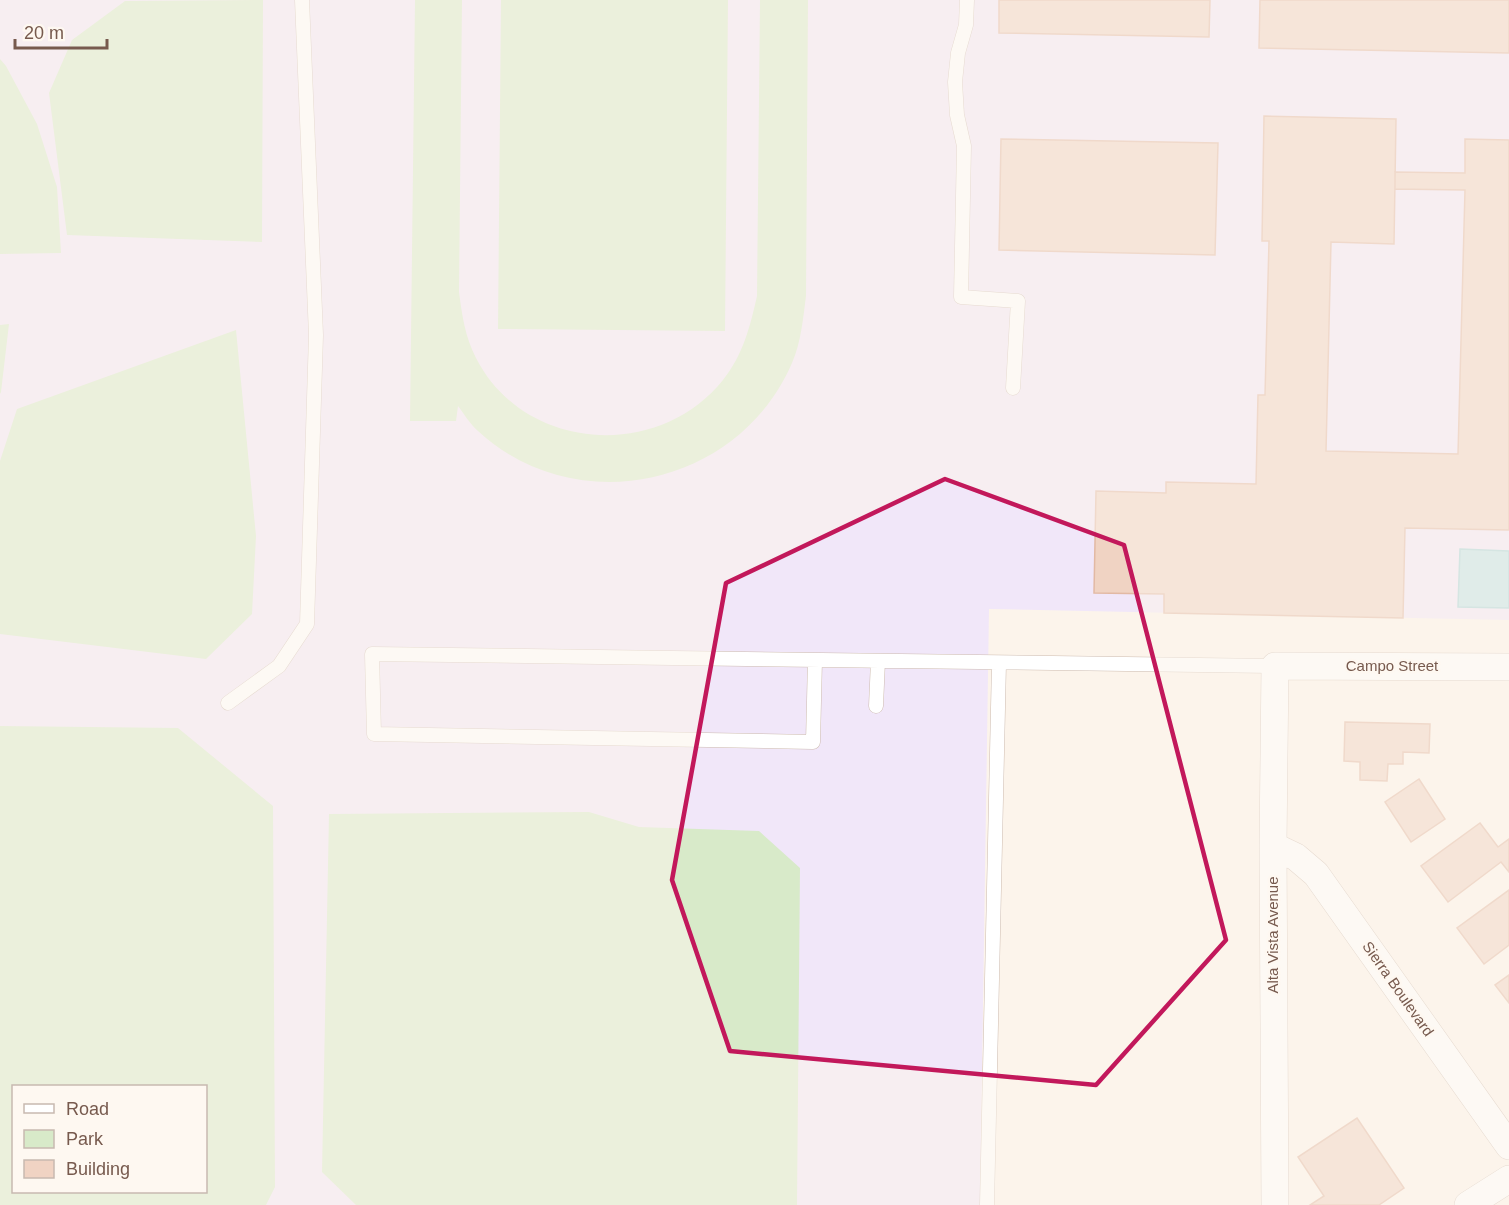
<svg xmlns="http://www.w3.org/2000/svg" width="1509" height="1205" font-family="Arial,sans-serif">
  <rect width="100%" height="100%" fill="#fcf4eb"/>
  <!-- education -->
  <path fill="#f1e7f9" fill-rule="evenodd" d="M0,0H1509V620L989,609L980,1205H0ZM14,1086H206V1192H14Z"/>
  <!-- green -->
  <path fill="#d8eac9" fill-rule="evenodd" d="M263,0L262,242L67,235L49,93L72,40L125,1Z
    M415,0H462L459,292C462,315 465,337 476,358C524,452 658,461 723,380C743,355 750,327 757,296L760,0H808L806,296C803,319 801,342 792,363C739,486 577,522 478,431C470,424 464,414 458,406L456,421H410Z
    M501,0H728L725,331L498,329Z
    M0,59L6,66L37,124L57,187L61,253L0,254Z
    M9,324L1,392L0,394V325Z
    M236,330L256,536L252,614L206,659L0,634V461L17,409Z
    M0,726L178,728L273,806L275,1187L266,1205H0ZM14,1086H206V1192H14Z
    M589,812L639,827L759,831L800,868L797,1205H356L322,1172L329,814Z"/>
  <!-- water -->
  <path fill="#bfe2e6" stroke="#a6d2d7" stroke-width="1.5" d="M1460,549L1509,551V608L1458,607Z"/>
  <!-- building -->
  <path fill="#f0d3c3" stroke="#e2b9a4" stroke-width="1.5" d="M999,0H1210L1209,37L999,33Z
    M1260,0H1509V53L1259,48Z
    M1264,116L1396,119L1394,244L1331,242L1326,451L1458,454L1465,190L1395,189V172L1465,173V139L1509,140V530L1405,528L1403,618L1164,613V594L1094,593L1096,491L1166,493V482L1256,484L1258,395H1265L1269,241H1262Z
    M1001,139L1218,143L1215,255L999,250Z
    M1345,722L1430,724L1429,753L1403,752V764H1388L1387,781L1360,780V762L1344,761Z
    M1419,779L1445,819L1411,842L1385,802Z
    M1480,823L1498,847L1509,839V872L1501,862L1448,902L1421,866Z
    M1509,890V945L1484,964L1457,928Z
    M1509,975V1003L1495,985Z
    M1357,1118L1404,1188L1379,1205H1310L1324,1196L1298,1157Z"/>
  <g fill="none" stroke-linecap="round" stroke-linejoin="round">
    <defs>
      <path id="lane" d="M967,0L966,25L958,53L955,82L957,115L964,146L961,297L1018,301L1013,388
        M815,660L813,742L374,734L372,654L1275,666
        M228,703L279,666L307,624L316,335L302,0
        M876,706L878,661
        M987,1205L999,663"/>
      <path id="street" d="M1273,846L1296,857L1316,874L1509,1146
        M1275,1205L1273,846L1275,666L1509,667
        M1468,1205L1509,1179"/>
    </defs>
    <!-- lane casing -->
    <use href="#lane" stroke="#cebcb0" stroke-width="15"/>
    <!-- street casing -->
    <use href="#street" stroke="#cebcb0" stroke-width="28"/>
    <!-- lane -->
    <use href="#lane" stroke="#fff" stroke-width="14"/>
    <!-- street -->
    <use href="#street" stroke="#fff" stroke-width="27"/>
  </g>
  <!-- marked area -->
  <path d="M0 0H1509V1205H0ZM945,479L1124,545L1226,940L1096,1085L730,1051L672,880L726,583Z" fill="#fcf4eb" fill-opacity=".55" fill-rule="evenodd"/>
  <path fill="none" stroke="#c2185b" stroke-width="4.5" stroke-linejoin="round" d="M945,479L1124,545L1226,940L1096,1085L730,1051L672,880L726,583Z"/>
  <g text-anchor="middle" stroke-width="5" stroke-linejoin="round" paint-order="stroke">
    <!-- street labels -->
    <g font-size="15" fill="#775a4e" stroke="#fef8f1">
      <text x="1392" y="671">Campo Street</text>
      <text transform="translate(1273 935) rotate(-90)" y="5">Alta Vista Avenue</text>
      <text transform="translate(1398 989) rotate(55)" y="5">Sierra Boulevard</text>
    </g>
  </g>
  <!-- legend -->
  <rect x="12" y="1085" width="195" height="108" fill="#fef8f1" stroke="#c8b9b0" stroke-width="1.5"/>
  <rect x="24" y="1104" width="30" height="9" fill="#ffffff" stroke="#c8b9b0" stroke-width="1.5"/>
  <text x="66" y="1115" font-size="18" fill="#775a4e">Road</text>
  <rect x="24" y="1130" width="30" height="18" fill="#d8eac9" stroke="#c8b9b0" stroke-width="1.5"/>
  <text x="66" y="1145" font-size="18" fill="#775a4e">Park</text>
  <rect x="24" y="1160" width="30" height="18" fill="#f0d3c3" stroke="#c8b9b0" stroke-width="1.5"/>
  <text x="66" y="1175" font-size="18" fill="#775a4e">Building</text>
  <!-- scale -->
  <path d="M15 39v9h92v-9" fill="none" stroke="#775a4e" stroke-width="3"/>
  <text x="24" y="39" font-size="18" fill="#775a4e" stroke="#fef8f1" stroke-width="4.5" paint-order="stroke">20 m</text>
</svg>
